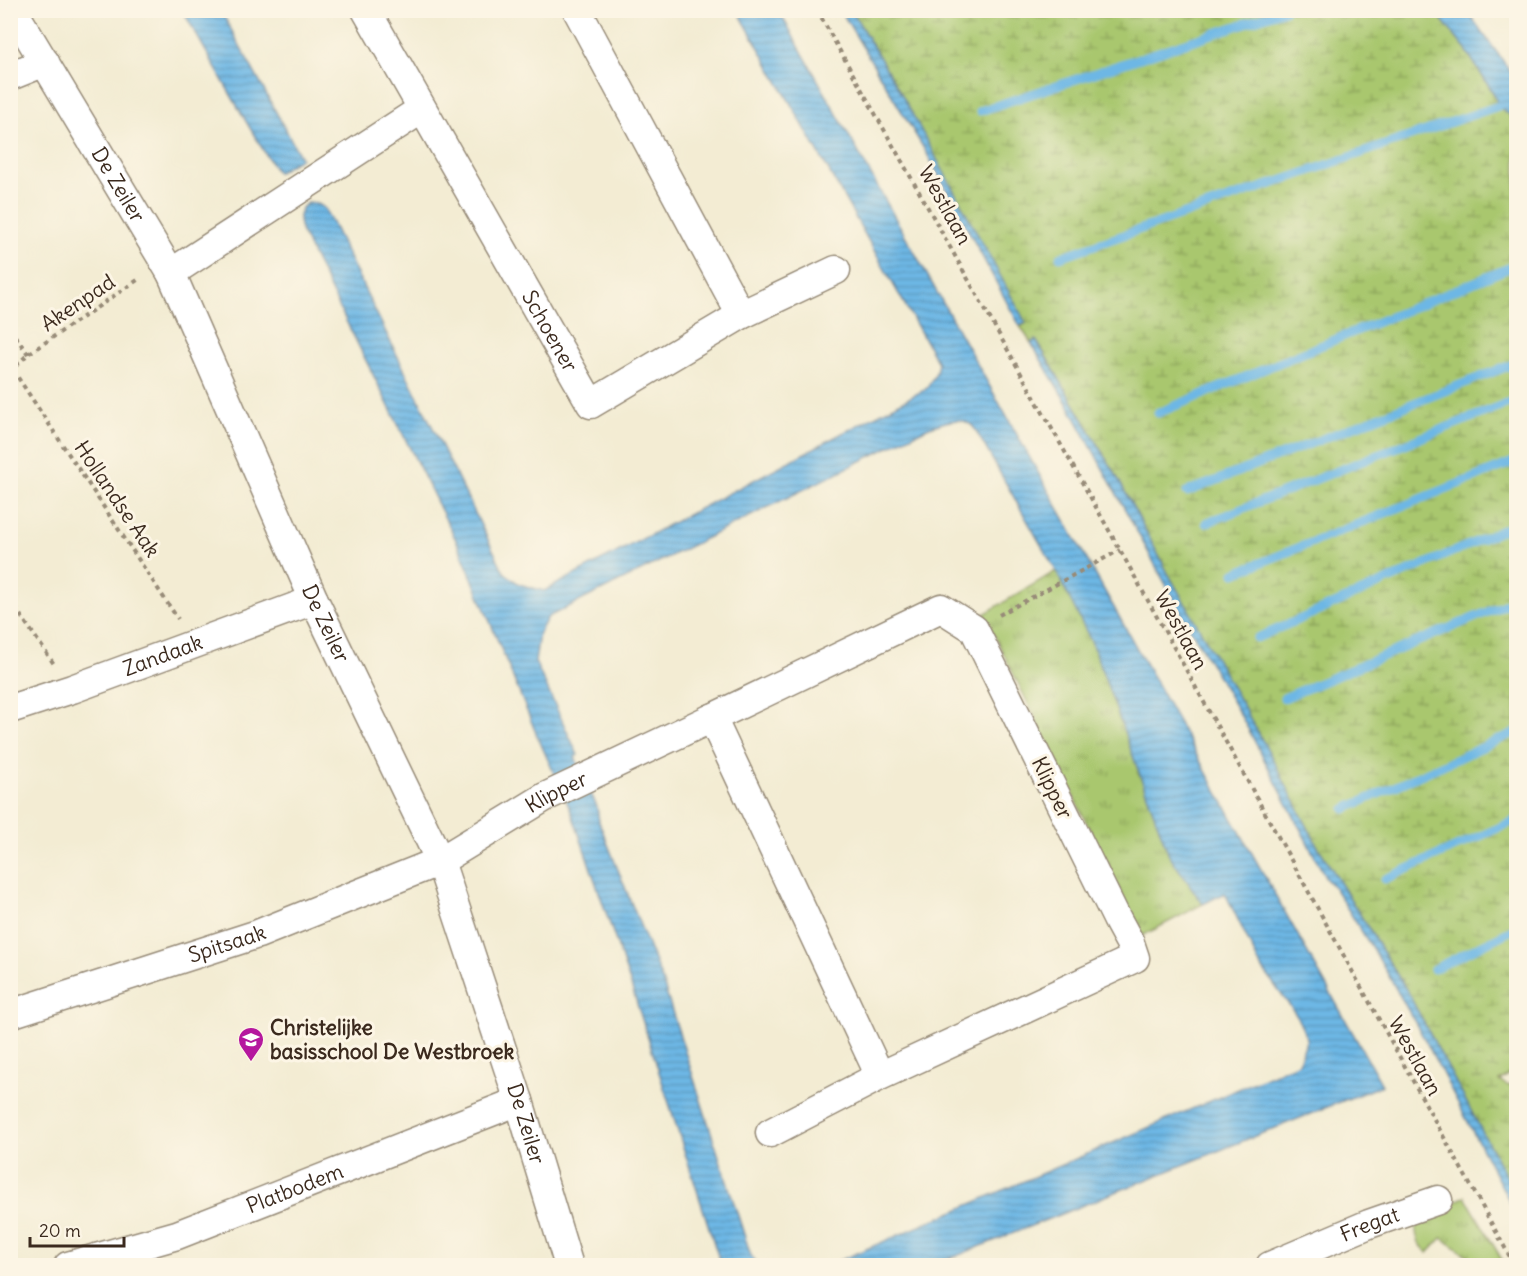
<svg xmlns="http://www.w3.org/2000/svg" width="1527" height="1276" font-family="Delius,sans-serif">
  <defs>
    <pattern id="grass-tufts" width="24" height="20" patternUnits="userSpaceOnUse" patternTransform="scale(1.5)"><rect width="24" height="20" fill="#a9c76e"/><path d="M3 7l-1-3M5 7V3M7 7l1-3M15 17l-1-3M17 17v-4M19 17l1-3" fill="none" stroke="#8ba25a"/></pattern>
    <pattern id="wetland-marsh" width="20" height="14" patternUnits="userSpaceOnUse" patternTransform="scale(1.5)"><rect width="20" height="14" fill="#a9c76e"/><path d="M1 5h8M5 5V1M11 12h8M15 12V8" fill="none" stroke="#8ba25a"/></pattern>
    <pattern id="water-rules" width="6" height="5" patternUnits="userSpaceOnUse" patternTransform="scale(1.5)"><rect width="6" height="5" fill="#6db7e5"/><path d="M0 2.5h6" fill="none" stroke="#5b95b9"/></pattern>
  </defs>
  <rect width="100%" height="100%" fill="#fcf5e5"/>
  <filter id="ink" filterUnits="userSpaceOnUse"><feTurbulence type="fractalNoise" baseFrequency=".0167" numOctaves="2"/><feDisplacementMap in="SourceGraphic" scale="12" xChannelSelector="R" yChannelSelector="G"/><feConvolveMatrix kernelMatrix="1 2 1 2 8 2 1 2 1" color-interpolation-filters="sRGB"/></filter>
  <filter id="wash" filterUnits="userSpaceOnUse"><feTurbulence type="fractalNoise" baseFrequency=".008" numOctaves="4" result="noise"/><feDisplacementMap in="SourceGraphic" scale="24" xChannelSelector="R" yChannelSelector="G"/><feGaussianBlur stdDeviation="1.35" result="paint"/><feColorMatrix in="noise" values="0 0 0 0 0 0 0 0 0 0 0 0 0 0 0 0 0 1.4 0 .05"/><feComposite in="paint" operator="in"/></filter>
  <g filter="url(#wash)">
    <rect width="100%" height="100%" fill="#f3ecd3"/>
    <!-- grass -->
    <path fill="url(#grass-tufts)" stroke="#727846" stroke-width="1.5" d="M1056,571L1092,643L1169,855L1203,904L1142,936L984,614Z
      M1465,1196L1505,1265H1481L1442,1238L1428,1253C1419,1244 1415,1239 1416,1225Z"/>
    <!-- wetland -->
    <path fill="url(#wetland-marsh)" stroke="#727846" stroke-width="1.5" d="M852,11H1435L1466,50L1492,91L1499,107L1509,114L1516,123V1070L1499,1081L1509,1086L1516,1082V1195L1406,989L1317,845L1269,752L1168,573L1114,471L1044,353L1036,340L1031,343L1020,326L1025,324L902,95Z"/>
    <!-- water -->
    <path fill="url(#water-rules)" stroke="#547082" stroke-width="1.5" d="M183,11H221L301,158L277,173L247,123Z
      M738,11H779L1382,1085L934,1265H829L1299,1063L1307,1038L1295,1013L1260,965L1225,893L1203,904L1169,855L1092,643L1056,571L975,429C963,413 943,423 927,428L548,617L539,633L535,662L578,755L575,757L597,807L599,822L662,980L751,1256L757,1265H721L632,988L571,811L536,733L457,542L302,233C298,220 296,210 309,202L320,205L325,209L504,572L519,584L544,591L926,389L936,373L938,363Z
      M841,11H852L902,95L1026,323L1020,326L1011,310L926,152Z
      M1435,11H1467L1516,79V123L1509,114L1499,107L1492,91L1466,50Z
      M1036,340L1114,471L1168,573L1269,752L1317,845L1406,989L1516,1195V1214L1426,1042L1382,964L1334,887L1327,880L1245,723L1184,618L1071,410L1031,343Z"/>
    <g fill="none" stroke-linecap="round" stroke-linejoin="round">
      <!-- stream -->
      <path stroke="#6db7e5" stroke-width="9" d="M980,111L1285,10
        M1060,257L1498,106
        M1158,413L1516,265
        M1187,492L1516,363
        M1206,523L1516,400
        M1235,573L1516,461
        M1257,638L1516,524
        M1284,698L1516,600
        M1345,809L1516,732
        M1385,879L1516,820
        M1434,969L1516,928"/>
    </g>
  </g>
  <g filter="url(#ink)">
    <g fill="none" stroke-linecap="round" stroke-linejoin="round">
      <defs>
        <g id="minor">
          <path id="s1" d="M13,10L171,273L314,600L440,861L519,1101L569,1266"/>
          <path id="s2" d="M366,10L591,404L741,315L836,270"/>
          <path d="M577,10L741,315"/>
          <path d="M10,76L45,62"/>
          <path d="M171,273L422,109"/>
          <path id="s3" d="M10,709L72,689L314,600"/>
          <path id="s4" d="M10,1014L258,934L440,861L545,797L712,718"/>
          <path d="M770,1133L880,1076L1135,958L1130,943L1117,919L974,629L941,608L712,718L880,1076"/>
          <path id="s5" d="M68,1266L177,1235L519,1101"/>
          <path id="s6" d="M1270,1266L1369,1224L1438,1200"/>
        </g>
      </defs>
      <!-- minor casing -->
      <use href="#minor" stroke="#978b78" stroke-width="31"/>
      <!-- path -->
      <path stroke="#978b78" stroke-width="4" stroke-dasharray="4.5 4.5" stroke-linecap="butt" d="M817,10L1120,550L1515,1266
        M10,329L28,354
        M13,370L178,619
        M10,372L28,354L139,279
        M10,600L54,664
        M999,615L1120,550"/>
      <!-- minor -->
      <use href="#minor" stroke="#fff" stroke-width="28"/>
    </g>
  </g>
  <!-- icons -->
  <defs>
    <symbol id="school-pin" viewBox="-11 -11 22 30"><path d="M0 17L-7.5 6A9.5 9.5 0 1 1 7.5 6Z" fill="#b5179e" stroke="#fcf5e5"/><path d="M0-5L7-2L0 1L-7-2ZM-4 1L0 2.5L4 1V4Q0 6-4 4Z" fill="#fff"/></symbol>
  </defs>
  <g fill-rule="evenodd">
    <use href="#school-pin" x="236" y="1025" width="30" height="40"/>
  </g>
  <g text-anchor="middle" stroke-width="6" stroke-linejoin="round" paint-order="stroke">
    <!-- street labels -->
    <g font-size="21" fill="#3b2a1e" stroke="#fcf5e5">
      <text dy="7" stroke="none"><textPath href="#s1" startOffset="204">De Zeiler</textPath></text>
      <text transform="translate(945 205) rotate(61)" y="7">Westlaan</text>
      <text transform="translate(78 303) rotate(-34)" y="7">Akenpad</text>
      <text dy="7" stroke="none"><textPath href="#s2" startOffset="370">Schoener</textPath></text>
      <text transform="translate(117 499) rotate(56)" y="7">Hollandse Aak</text>
      <text dy="7" stroke="none"><textPath href="#s1" startOffset="690">De Zeiler</textPath></text>
      <text transform="translate(1181 630) rotate(61)" y="7">Westlaan</text>
      <text dy="7" stroke="none"><textPath href="#s3" startOffset="162">Zandaak</textPath></text>
      <text transform="translate(1052 788) rotate(64)" y="7">Klipper</text>
      <text dy="7" stroke="none"><textPath href="#s4" startOffset="592">Klipper</textPath></text>
      <text dy="7" stroke="none"><textPath href="#s4" startOffset="228">Spitsaak</textPath></text>
      <text transform="translate(1415 1056) rotate(61)" y="7">Westlaan</text>
      <text dy="7" stroke="none"><textPath href="#s1" startOffset="1230">De Zeiler</textPath></text>
      <text dy="7" stroke="none"><textPath href="#s5" startOffset="240">Platbodem</textPath></text>
      <text dy="7" stroke="none"><textPath href="#s6" startOffset="108">Fregat</textPath></text>
    </g>
    <!-- poi labels -->
    <g font-size="21" font-weight="bold" fill="#3b2a1e" stroke="#fcf5e5" text-anchor="start">
      <text x="270" y="1035">Christelijke<tspan x="270" dy="24">basisschool De Westbroek</tspan></text>
    </g>
  </g>
  <!-- margin -->
  <rect width="1527" height="1276" fill="none" stroke="#fcf5e5" stroke-width="36"/>
  <!-- scale -->
  <path d="M30 1237v9h94v-9" fill="none" stroke="#3b2a1e" stroke-width="3"/>
  <text x="39" y="1237" font-size="18" fill="#3b2a1e" stroke="#fcf5e5" stroke-width="4.5" paint-order="stroke">20 m</text>
</svg>
